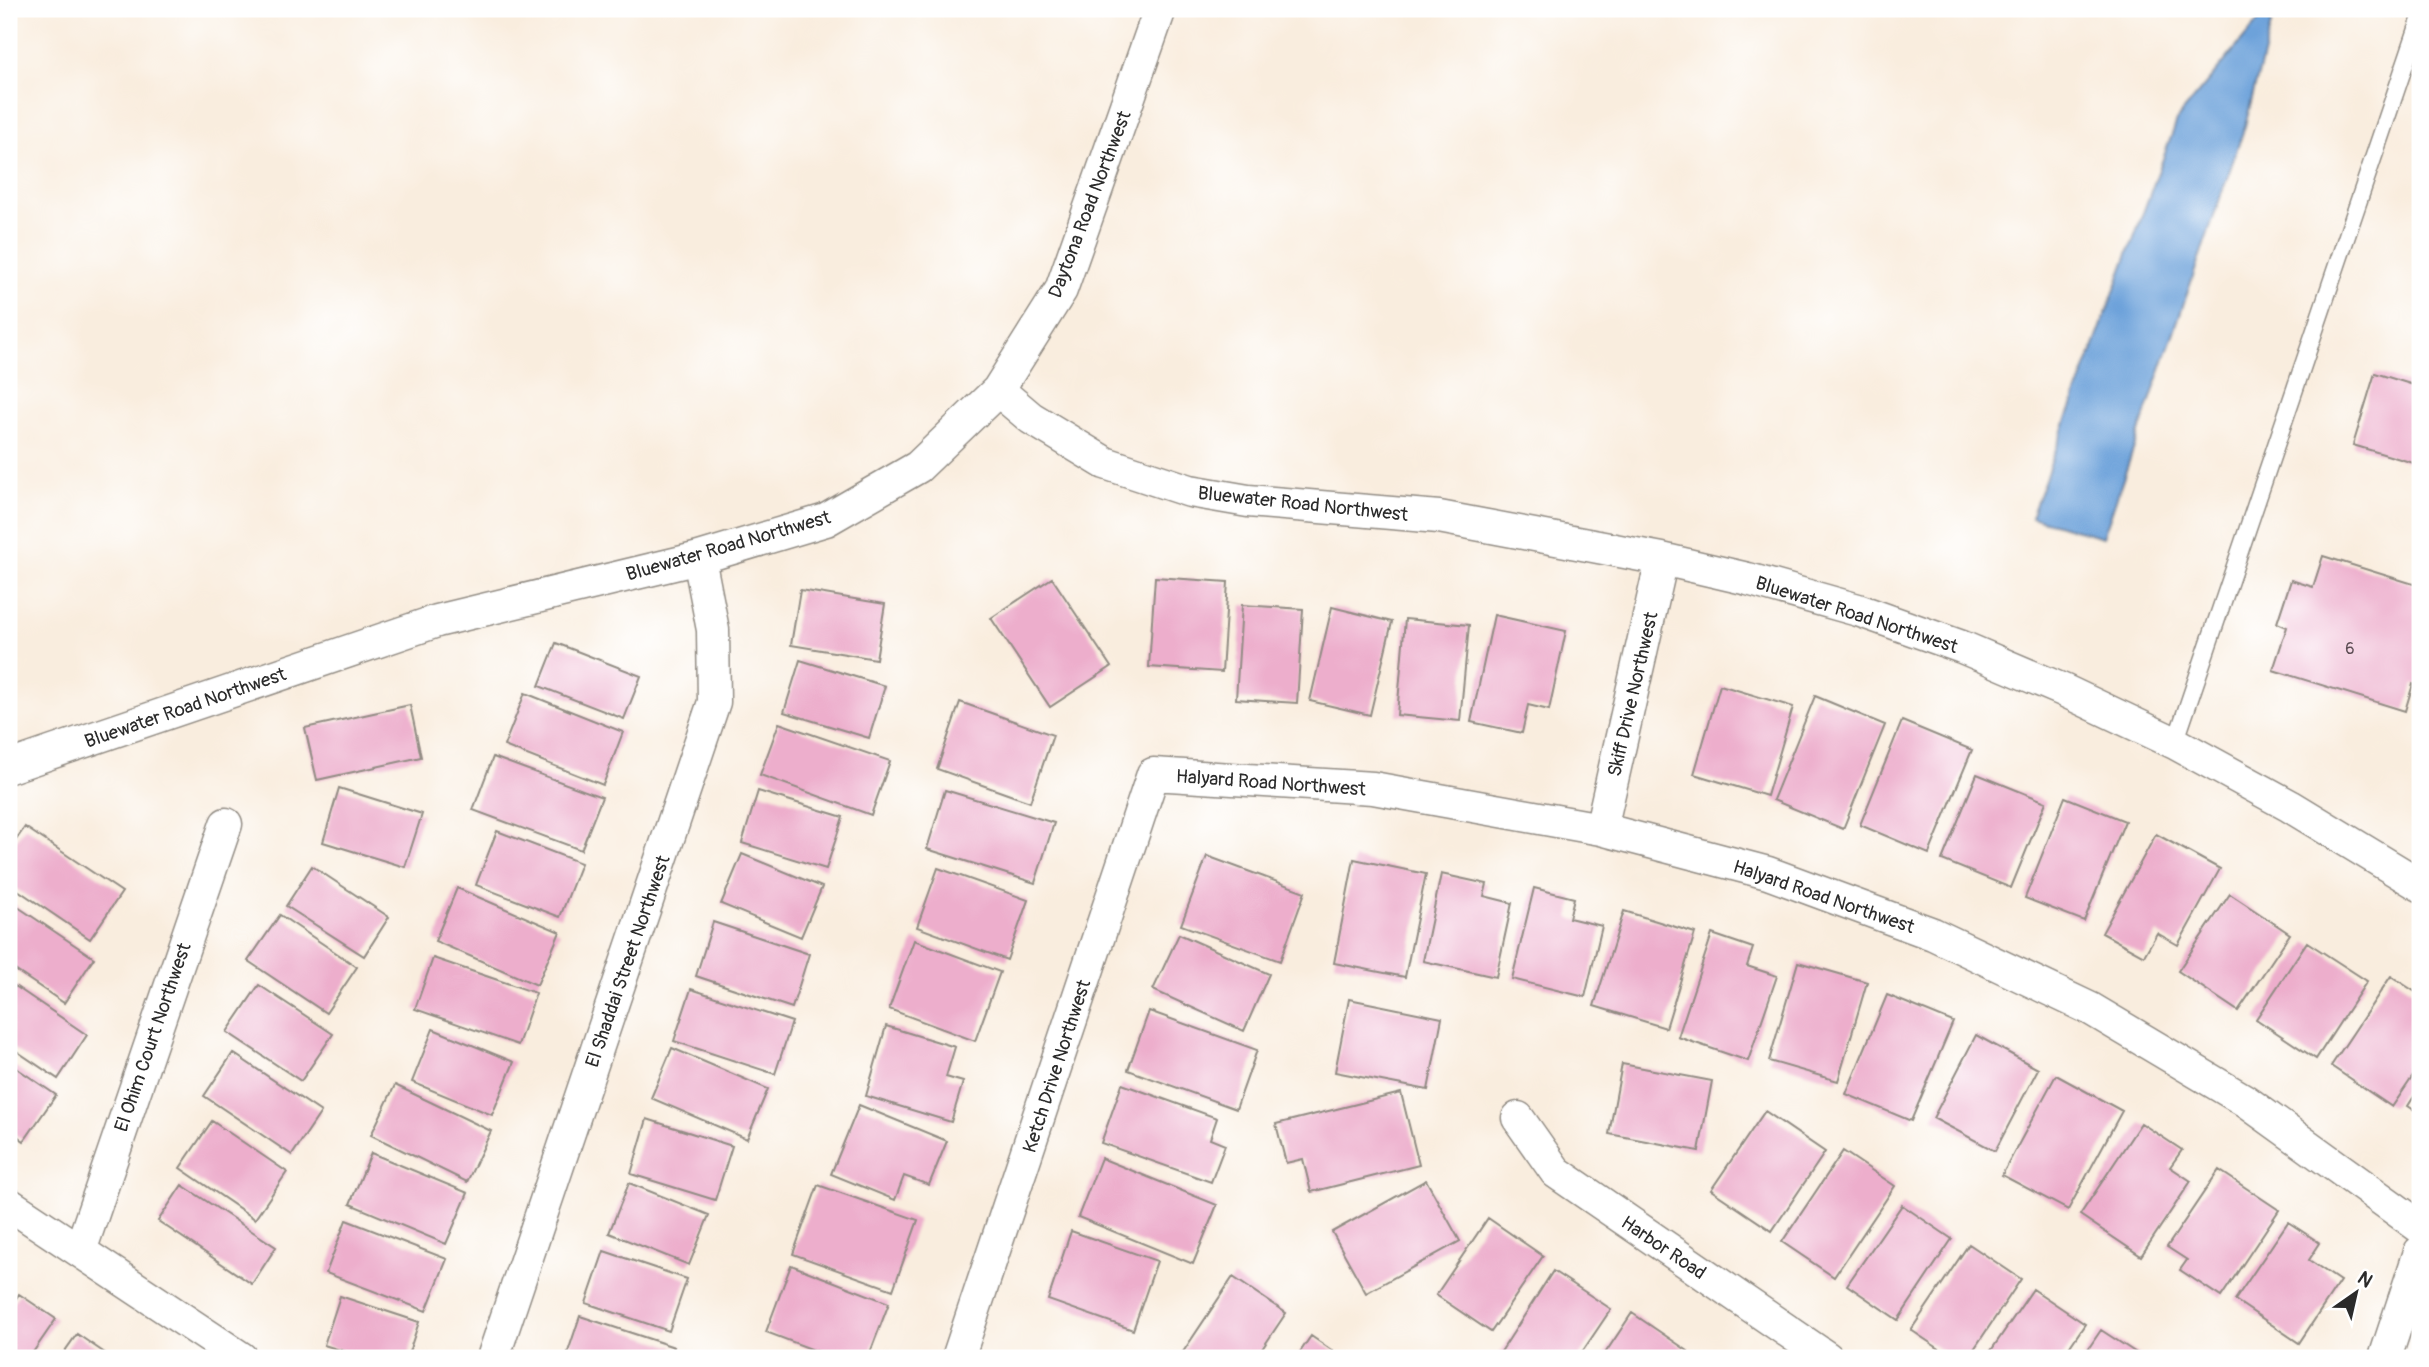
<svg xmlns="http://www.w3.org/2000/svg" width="2429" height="1367" font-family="Pangolin,sans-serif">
  <rect width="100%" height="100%" fill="#fff"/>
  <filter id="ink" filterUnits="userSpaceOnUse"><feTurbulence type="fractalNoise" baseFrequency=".0143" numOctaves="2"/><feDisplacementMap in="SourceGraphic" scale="14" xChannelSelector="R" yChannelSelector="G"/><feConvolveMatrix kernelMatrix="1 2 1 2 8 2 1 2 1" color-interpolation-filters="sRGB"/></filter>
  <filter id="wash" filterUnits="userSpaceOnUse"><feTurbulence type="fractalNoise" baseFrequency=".00686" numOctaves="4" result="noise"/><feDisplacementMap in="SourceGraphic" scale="28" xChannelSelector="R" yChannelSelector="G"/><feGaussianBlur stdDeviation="1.57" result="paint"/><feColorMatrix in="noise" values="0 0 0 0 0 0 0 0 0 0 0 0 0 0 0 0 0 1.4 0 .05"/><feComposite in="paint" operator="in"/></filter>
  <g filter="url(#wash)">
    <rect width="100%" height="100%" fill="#f9edde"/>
    <!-- water -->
    <path fill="#6da2da" stroke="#4c6682" stroke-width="2" d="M2268,9H2275L2245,126L2103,537L2031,517L2178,118Z"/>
    <g id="blocks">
      <!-- building -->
      <path fill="#edaecc" d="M2375,373L2420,387V465L2353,445Z
        M2323,556L2420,586V687L2413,684L2405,711L2273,670L2287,627L2277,623L2291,580L2313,587Z
        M1155,577L1228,582L1222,672L1149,667Z
        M1052,578L1111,667L1050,707L991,618Z
        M800,590L885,604L876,659L791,645Z
        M1242,605L1303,609L1297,703L1236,699Z
        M1332,607L1392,622L1370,715L1310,701Z
        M1494,615L1566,631L1549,710L1528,705L1522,733L1471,722Z
        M1405,619L1469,625L1460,721L1397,715Z
        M556,643L641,676L624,719L539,686Z
        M800,660L885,686L869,738L784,712Z
        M1720,685L1793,707L1767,796L1694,774Z
        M525,693L623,732L603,785L504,746Z
        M1815,696L1885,725L1843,829L1773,800Z
        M960,702L1053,735L1030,802L937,769Z
        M410,705L421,757L317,780L305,728Z
        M1902,721L1972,750L1929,854L1860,825Z
        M779,723L890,761L871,815L760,775Z
        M493,757L602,797L581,850L473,810Z
        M1977,774L2046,802L2011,888L1942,860Z
        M339,788L422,814L405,867L323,842Z
        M945,790L1054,823L1035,883L927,849Z
        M758,791L843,817L826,869L742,843Z
        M2065,797L2125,821L2084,921L2025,898Z
        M25,827L122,892L90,939L9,884V850Z
        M497,831L581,863L560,917L476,885Z
        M2156,834L2220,869L2178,945L2157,933L2144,956L2102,933Z
        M742,854L822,887L801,937L721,904Z
        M1207,856L1305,892L1280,961L1181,925Z
        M1354,859L1426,874L1405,977L1334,963Z
        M312,866L389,917L364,956L286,906Z
        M938,868L1028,900L1007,960L917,927Z
        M1441,874L1487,884L1484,896L1512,903L1496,977L1423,961Z
        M457,888L560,932L537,985L435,941Z
        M1534,888L1574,898L1569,918L1602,926L1585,997L1512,979Z
        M2230,894L2290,934L2238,1011L2178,971Z
        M9,901L94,958L64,1003L9,966Z
        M1624,911L1695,933L1666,1028L1594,1006Z
        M280,915L357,967L326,1013L248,961Z
        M713,922L809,954L792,1008L696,976Z
        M1179,934L1269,974L1244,1031L1153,990Z
        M1712,934L1753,948L1747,966L1777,976L1748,1061L1678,1037Z
        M914,940L1000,972L975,1041L889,1009Z
        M2307,942L2367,981L2316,1059L2256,1019Z
        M433,958L536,993L518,1045L415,1009Z
        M1798,962L1867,982L1838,1081L1769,1061Z
        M2391,976L2420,995V1066L2392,1107L2331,1066Z
        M259,985L333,1034L301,1081L227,1032Z
        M15,986L87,1035L58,1079L9,1046V995Z
        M691,989L792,1022L775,1074L674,1041Z
        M1887,995L1953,1022L1911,1121L1846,1094Z
        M1349,999L1442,1018L1428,1090L1335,1072Z
        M1149,1011L1257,1050L1236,1109L1128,1070Z
        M886,1026L955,1047L946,1077L963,1082L951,1122L866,1096Z
        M433,1029L514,1062L492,1115L412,1082Z
        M1976,1035L2038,1069L1995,1151L1933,1118Z
        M672,1048L768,1089L747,1139L651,1098Z
        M233,1053L321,1112L292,1155L204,1096Z
        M9,1063L56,1095L24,1141L9,1130Z
        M1622,1064L1712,1081L1699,1151L1609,1134Z
        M2056,1075L2122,1111L2068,1210L2002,1175Z
        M1122,1084L1217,1118L1210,1139L1225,1145L1211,1182L1101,1143Z
        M395,1085L491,1131L467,1182L371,1135Z
        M2420,1087V1114L2408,1106Z
        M1401,1093L1419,1165L1311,1192L1303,1159L1286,1163L1276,1124Z
        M859,1105L947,1141L929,1185L904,1176L895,1200L831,1174Z
        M1765,1111L1825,1152L1772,1231L1711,1190Z
        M647,1119L732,1146L715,1200L631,1174Z
        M212,1121L287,1172L255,1219L180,1168Z
        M2141,1123L2182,1150L2170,1167L2191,1181L2141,1256L2080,1215Z
        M1843,1151L1895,1186L1834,1277L1782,1242Z
        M371,1153L468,1193L446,1244L350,1204Z
        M1101,1158L1217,1205L1193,1264L1078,1217Z
        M2219,1170L2279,1210L2221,1297L2180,1270L2187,1260L2167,1247Z
        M1426,1180L1460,1241L1366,1293L1332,1232Z
        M629,1183L709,1215L689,1265L609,1233Z
        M182,1185L276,1247L252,1284L158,1221Z
        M818,1185L918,1220L893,1290L793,1254Z
        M1902,1205L1952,1239L1898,1320L1847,1285Z
        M1488,1218L1543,1256L1491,1332L1436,1295Z
        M346,1220L447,1259L426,1311L326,1273Z
        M2288,1222L2320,1243L2309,1260L2340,1281L2299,1343L2235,1300Z
        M1071,1231L1157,1261L1133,1330L1048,1300Z
        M1969,1244L2021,1279L1968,1358H1953L1911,1330Z
        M604,1251L687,1279L669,1331L586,1303Z
        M791,1265L889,1303L868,1358H835L766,1332Z
        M1553,1271L1611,1309L1578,1358H1497Z
        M1233,1277L1286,1313L1256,1358H1179Z
        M2033,1289L2085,1324L2062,1358H1986Z
        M19,1294L56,1319L29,1358H9V1309Z
        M340,1296L419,1322L407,1358H366L324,1345Z
        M1632,1313L1688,1351L1684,1358H1602Z
        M580,1316L674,1347L670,1358H566Z
        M2101,1330L2144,1358H2082Z
        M77,1334L112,1358H60Z
        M1311,1336L1343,1358H1296Z"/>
    </g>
  </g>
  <g filter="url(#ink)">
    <use href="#blocks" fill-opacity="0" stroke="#928c84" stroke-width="2"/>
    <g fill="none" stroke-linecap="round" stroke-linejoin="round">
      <defs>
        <path id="service" d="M2175,743L2420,20"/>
        <path id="minor" d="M998,390L1061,290L1160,9
          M9,767L437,621L699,558L826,520L918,467L998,390L1031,418L1105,463L1190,491L1248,501L1439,517L1662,559L1748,579L1858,610L1962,647L2063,690L2175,743L2290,806L2420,885
          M1601,829L1662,559
          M1518,1118L1556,1172L1827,1358
          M9,1204L241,1358
          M80,1251L226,824
          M493,1358L714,702L713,630L699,558
          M958,1358L1153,774L1373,788L1601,829L1768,873L1933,934L2091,1009L2244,1100L2420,1227
          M2385,1358L2420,1252"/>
      </defs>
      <!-- service casing -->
      <use href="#service" stroke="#928c84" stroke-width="19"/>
      <!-- minor casing -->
      <use href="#minor" stroke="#928c84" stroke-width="35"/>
      <!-- service -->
      <use href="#service" stroke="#fff" stroke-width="16"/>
      <!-- minor -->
      <use href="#minor" stroke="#fff" stroke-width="32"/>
    </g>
  </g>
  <g text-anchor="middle" stroke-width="5" stroke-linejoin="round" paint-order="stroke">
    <!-- number labels -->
    <g font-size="16" fill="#5c4c53">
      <text x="2350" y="654">6</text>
    </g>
    <!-- street labels -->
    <g font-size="19" fill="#2b2b2b" stroke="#fff">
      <text transform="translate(1089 204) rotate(-69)" y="7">Daytona Road Northwest</text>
      <text transform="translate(1303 503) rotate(6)" y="7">Bluewater Road Northwest</text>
      <text transform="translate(728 545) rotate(-16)" y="7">Bluewater Road Northwest</text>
      <text transform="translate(1857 614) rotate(18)" y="7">Bluewater Road Northwest</text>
      <text transform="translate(1632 694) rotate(-77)" y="7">Skiff Drive Northwest</text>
      <text transform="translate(185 707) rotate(-19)" y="7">Bluewater Road Northwest</text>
      <text transform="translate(1271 782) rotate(4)" y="7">Halyard Road Northwest</text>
      <text transform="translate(1824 896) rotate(19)" y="7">Halyard Road Northwest</text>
      <text transform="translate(627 961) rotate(-71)" y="7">El Shaddai Street Northwest</text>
      <text transform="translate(152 1037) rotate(-71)" y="7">El Ohim Court Northwest</text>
      <text transform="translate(1056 1066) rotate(-72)" y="7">Ketch Drive Northwest</text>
      <text transform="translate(1664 1247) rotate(34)" y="7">Harbor Road</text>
    </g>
  </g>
  <!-- margin -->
  <rect width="2429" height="1367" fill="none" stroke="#fff" stroke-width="35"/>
  <!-- north arrow -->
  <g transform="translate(2356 1293) rotate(34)" stroke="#ffffff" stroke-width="5" paint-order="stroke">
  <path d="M0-5L12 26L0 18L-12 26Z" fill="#2b2b2b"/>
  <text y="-10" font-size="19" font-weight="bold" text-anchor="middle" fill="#2b2b2b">N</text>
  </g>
</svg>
